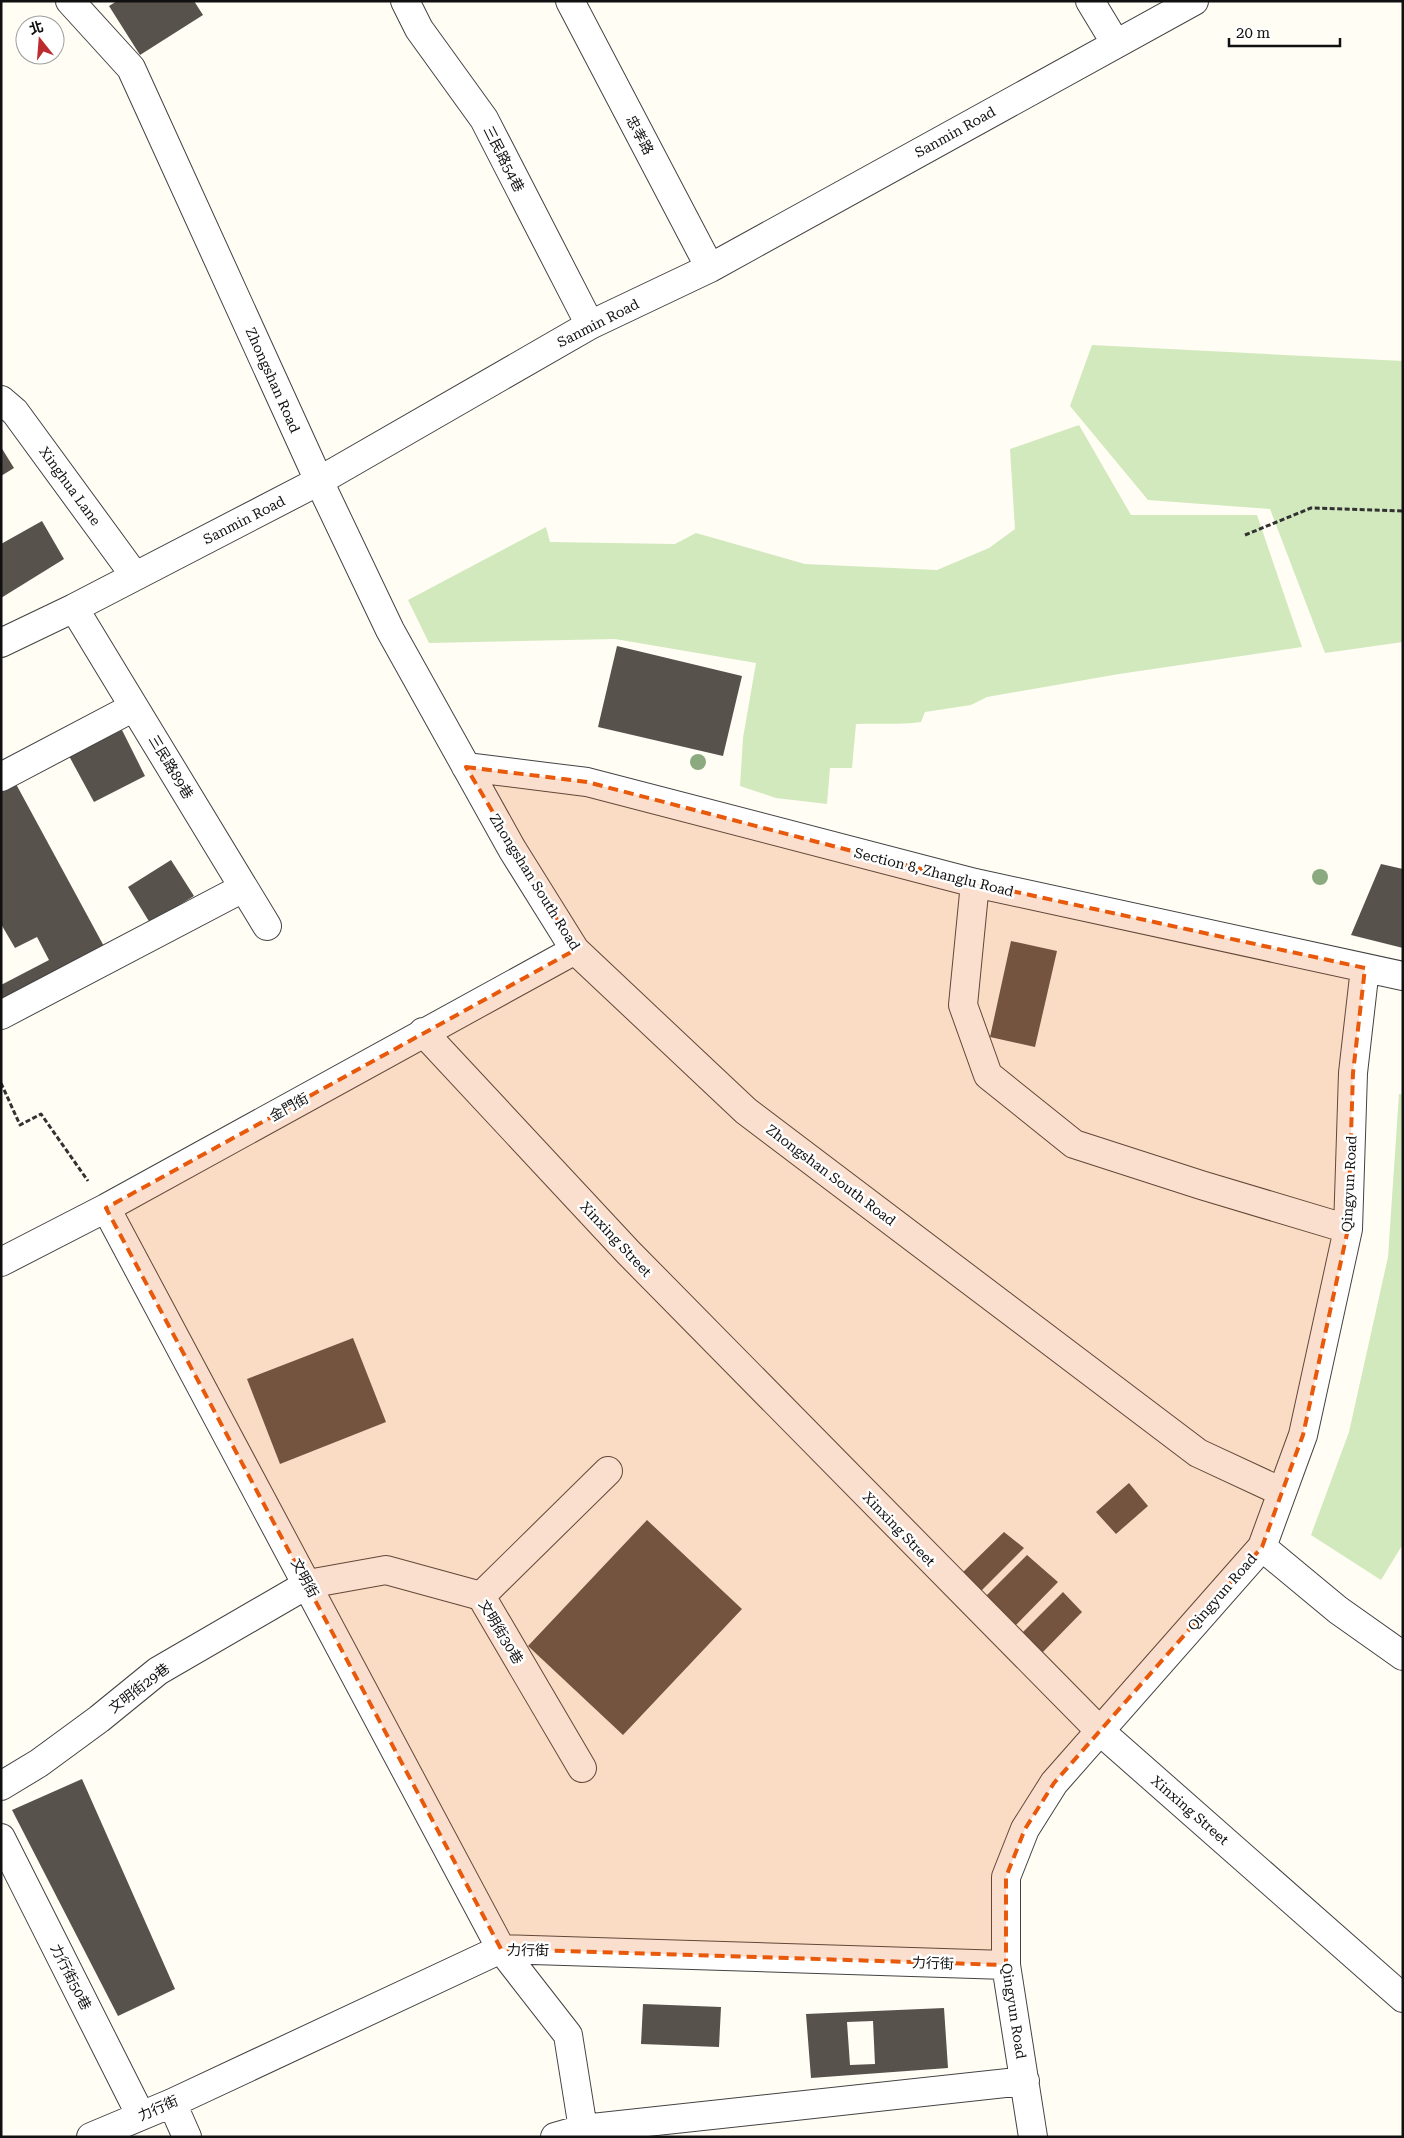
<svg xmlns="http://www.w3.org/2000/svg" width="1404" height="2138" font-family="'Roboto Serif','Noto Sans TC',serif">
  <rect width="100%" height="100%" fill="#fffdf4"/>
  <!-- green -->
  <path fill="#d2e9bd" d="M1092,345L1403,361V642L1325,653L1270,509L1148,500L1070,406Z
    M1079,425L1131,515H1257L1302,647L1119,674L987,697L971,705L925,712L921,722C899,725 878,723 856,724L852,768H830L827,804L776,798L740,786L743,738L756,663L615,639L429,643L408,600L546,527L550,542L675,544L696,533L805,564L937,570L989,548L1015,529L1010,449Z
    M1399,1094L1403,1095V1544L1381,1580L1311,1535L1349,1432L1388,1257Z"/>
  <!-- building -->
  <path fill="#58524d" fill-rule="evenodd" d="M117,1H194L203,15L140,55L109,6Z
    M1,447L14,468L1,476Z
    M42,521L64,559L1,598V544Z
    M617,646L742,676L723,756L598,727Z
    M122,730L145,776L94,802L69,756Z
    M16,784L106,950L1,1005V985L49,960L37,937L15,948L1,924V792Z
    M171,860L194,896L150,923L128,887Z
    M1381,864L1403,869V948L1351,935Z
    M1011,941L1057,951L1035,1047L990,1037Z
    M353,1338L386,1422L280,1464L247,1379Z
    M1129,1483L1148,1506L1116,1534L1096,1512Z
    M647,1520L742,1609L623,1735L528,1646Z
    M1004,1532L1024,1548L977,1595L957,1578Z
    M1027,1555L1058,1582L1014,1627L982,1600Z
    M1063,1592L1082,1612L1040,1655L1020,1635Z
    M82,1779L175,1989L118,2016L12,1810Z
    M643,2004L721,2007L719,2047L641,2044Z
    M944,2008L948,2068L811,2078L806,2014ZM873,2021L875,2064L850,2065L847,2022Z"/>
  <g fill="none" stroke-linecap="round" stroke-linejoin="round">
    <defs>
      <path id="minor" d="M70,1L131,68L319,481L390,630L512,849L575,950L746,1111L1198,1453L1282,1492
        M405,1L419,29L484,119L590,325
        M570,1L710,268
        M1090,1L1116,44
        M1,400L15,412L135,576
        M74,608L267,926
        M1,643L74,608L319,481L590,325L710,268L1194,1
        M466,767L587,782L975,883L1403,976
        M1,777L134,707
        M975,883L963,1005L988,1075L1074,1144L1201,1185L1348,1229
        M1,1015L243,888
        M423,1032L628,1252L1101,1732L1403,1998
        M106,1208L501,1949L568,2035L583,2129L589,2137
        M1,1262L106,1208L575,950
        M1262,1547L1338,1610L1403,1656
        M481,1596L608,1471
        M1,1786L39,1763L99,1719L158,1671L308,1584L386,1570L481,1596L582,1768
        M1,1838L141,2116
        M172,2103L187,2137
        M91,2137L172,2103L501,1949L1006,1965
        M555,2137L583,2129L1025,2081
        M1033,2137L1006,1965V1877L1025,1829L1054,1783L1262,1547L1303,1435L1348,1229L1353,1073L1365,968"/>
    </defs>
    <!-- minor casing -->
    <use href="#minor" stroke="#434343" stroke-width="30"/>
    <!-- path -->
    <path stroke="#323232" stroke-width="3" stroke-dasharray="5 2.5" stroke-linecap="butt" d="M1245,535L1311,508L1403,511
      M1,1083L20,1125L41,1114L88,1181"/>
    <!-- minor -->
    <use href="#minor" stroke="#fff" stroke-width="28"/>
  </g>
  <!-- trees -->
  <g fill="#8caa80">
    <circle cx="698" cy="762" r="8"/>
    <circle cx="1320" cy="877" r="8"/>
  </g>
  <!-- marked area -->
  <path fill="#e8590c" fill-opacity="0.2" stroke="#e8590c" stroke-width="4" stroke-dasharray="10 6" stroke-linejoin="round" d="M466,767L587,782L975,883L1365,968L1353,1073L1348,1229L1303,1435L1282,1492L1262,1547L1054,1783L1025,1829L1006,1877V1965L501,1949L106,1208L575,950Z"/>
  <g text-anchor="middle" stroke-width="5" stroke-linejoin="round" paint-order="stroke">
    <!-- street labels -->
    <g font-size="14" fill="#101010" stroke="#fff">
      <text transform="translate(955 132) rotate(-29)" y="5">Sanmin Road</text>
      <text transform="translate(640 135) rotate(62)" y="5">忠孝路</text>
      <text transform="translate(504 159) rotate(63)" y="5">三民路54巷</text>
      <text transform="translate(598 323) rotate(-27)" y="5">Sanmin Road</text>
      <text transform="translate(273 380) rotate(66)" y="5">Zhongshan Road</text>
      <text transform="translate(70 486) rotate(54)" y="5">Xinghua Lane</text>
      <text transform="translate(244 520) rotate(-27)" y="5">Sanmin Road</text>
      <text transform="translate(171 767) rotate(59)" y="5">三民路89巷</text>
      <text transform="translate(934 872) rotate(14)" y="5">Section 8, Zhanglu Road</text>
      <text transform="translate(535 882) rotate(58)" y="5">Zhongshan South Road</text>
      <text transform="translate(289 1107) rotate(-29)" y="5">金門街</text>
      <text transform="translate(831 1175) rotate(37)" y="5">Zhongshan South Road</text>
      <text transform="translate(1349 1184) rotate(-87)" y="5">Qingyun Road</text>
      <text transform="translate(616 1239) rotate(47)" y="5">Xinxing Street</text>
      <text transform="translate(899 1529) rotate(46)" y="5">Xinxing Street</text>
      <text transform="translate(305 1578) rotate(62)" y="5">文明街</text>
      <text transform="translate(1222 1592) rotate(-49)" y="5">Qingyun Road</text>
      <text transform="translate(501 1632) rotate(59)" y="5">文明街30巷</text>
      <text transform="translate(139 1688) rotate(-37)" y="5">文明街29巷</text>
      <text transform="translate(1190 1810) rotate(41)" y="5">Xinxing Street</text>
      <text transform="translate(528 1950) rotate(1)" y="5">力行街</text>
      <text transform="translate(933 1963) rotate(2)" y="5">力行街</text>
      <text transform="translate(71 1977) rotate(63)" y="5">力行街50巷</text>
      <text transform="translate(1014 2011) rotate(81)" y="5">Qingyun Road</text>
      <text transform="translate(158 2108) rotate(-24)" y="5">力行街</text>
    </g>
  </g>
  <!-- border -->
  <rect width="1404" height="2138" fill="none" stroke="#101010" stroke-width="5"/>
  <!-- north arrow -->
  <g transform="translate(40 40) rotate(343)"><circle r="24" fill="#ffffff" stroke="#9f9f9f"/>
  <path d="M0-4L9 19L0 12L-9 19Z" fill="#bc2c2e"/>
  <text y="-8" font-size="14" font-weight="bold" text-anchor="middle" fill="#101010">北</text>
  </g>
  <!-- scale -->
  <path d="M1229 38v8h111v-8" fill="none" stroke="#101010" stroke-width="2.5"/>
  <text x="1236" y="38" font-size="15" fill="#101010" stroke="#ffffff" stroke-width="4" paint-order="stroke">20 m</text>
</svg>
